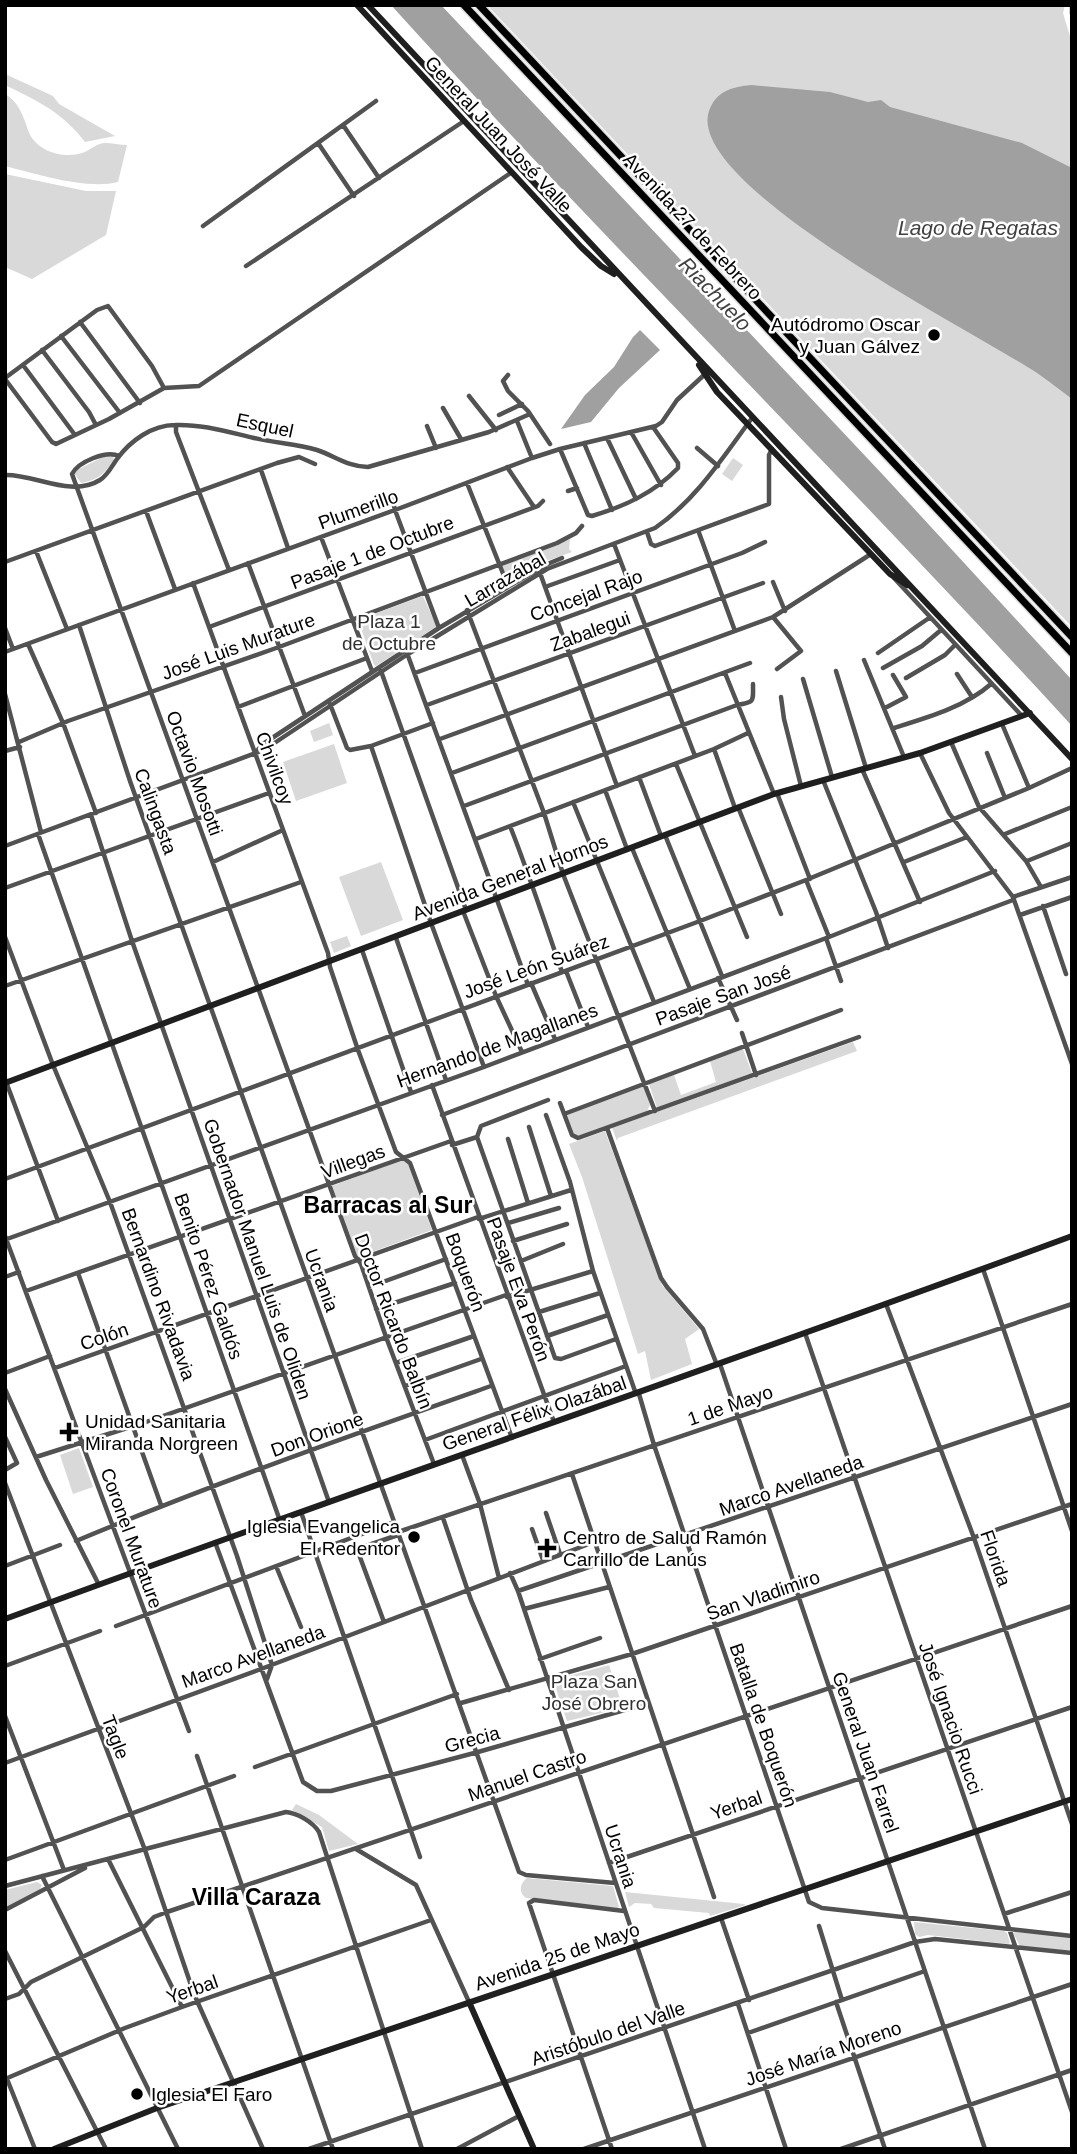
<svg xmlns="http://www.w3.org/2000/svg" width="1077" height="2154" font-family="Helvetica,sans-serif">
  <rect width="100%" height="100%" fill="#fff"/>
  <!-- green -->
  <path fill="#d9d9d9" d="M487,5H1065L1063,13L1072,43V627Z
    M5,74L53,96L59,104L115,136L85,142C62,112 38,101 5,85Z
    M5,94C19,102 23,116 28,130C35,152 66,160 85,152C91,149 98,143 105,143C112,143 120,145 127,145L118,182C87,190 36,174 5,166Z
    M5,174L86,191H116L106,235L32,279L5,267Z
    M105,456H113L114,460C104,474 98,480 81,483L74,473L75,471Z
    M733,458L743,465L732,481L722,474Z
    M570,539L569,549L572,552L538,564L509,581L502,565Z
    M423,596L437,627L376,666L374,665L358,620Z
    M329,723L333,735L314,742L310,731Z
    M334,744L347,783L296,801L283,762Z
    M381,862L403,920L361,936L339,877Z
    M347,936L351,946L334,953L330,942Z
    M853,1042L857,1051L618,1138L617,1141L612,1128Z
    M743,1049L752,1073L657,1108L649,1084L674,1075L681,1095L716,1082L710,1061Z
    M644,1086L650,1105L647,1111L578,1136L574,1134L567,1115Z
    M605,1131L662,1285L699,1329L685,1339L692,1364L651,1380L645,1351L638,1354L582,1177L569,1144Z
    M402,1160L408,1164L432,1230L358,1257L332,1186Z
    M79,1448L93,1487L73,1494L60,1455Z
    M609,1665L623,1708L567,1721L553,1680Z
    M296,1804L319,1815L358,1844L329,1851L322,1827L292,1810Z
    M527,1878L613,1886L619,1907L615,1910L526,1898C518,1893 520,1883 527,1878Z
    M37,1882L42,1885L40,1889L5,1908V1890Z
    M625,1892L744,1904L746,1905L710,1916L709,1913L654,1908L651,1904L635,1903L629,1907Z
    M914,1922L1004,1931L1007,1933L1010,1943L1008,1944L928,1935L919,1937L915,1934Z
    M1015,1932L1072,1937V1951L1020,1946L1013,1933Z"/>
  <!-- water -->
  <path fill="#a0a0a0" d="M391,5H441L885,477L1072,680V726C849,482 613,250 391,5Z
    M751,85L830,92L868,102L881,100L890,107L1022,143L1072,168V399C1060,390 1049,381 1037,373C982,336 684,186 709,111C716,91 732,87 751,85Z
    M640,330L660,350L619,388L591,422L561,429L585,395L614,367L633,337Z"/>
  <g fill="none" stroke-linecap="round" stroke-linejoin="round">
    <defs>
      <path id="primary" d="M464,5L1072,653
        M479,5L1072,637"/>
    </defs>
    <!-- primary casing -->
    <use href="#primary" stroke="#dbdbdb" stroke-width="10"/>
    <!-- street -->
    <path stroke="#525252" stroke-width="4.5" d="M1072,5V14
      M343,125L379,178
      M318,143L354,196
      M203,226L376,101
      M246,266L464,121
      M80,322L140,403
      M61,336L120,413
      M42,350L89,412L96,425
      M23,365L75,435
      M508,375L503,381L508,391L528,411L550,444
      M5,378L97,310L108,306L152,366L164,388
      M5,379L52,442L56,444L109,419L164,388L199,386L512,172
      M469,396L496,430
      M443,408L461,439
      M499,415L522,404
      M517,421L532,458
      M176,425V432L229,570
      M427,426L436,448
      M631,432L661,485
      M607,438L636,499
      M584,443L612,510
      M697,448L718,466
      M560,449L588,515L592,516C625,506 654,493 678,468V463L653,427
      M119,456C106,450 78,462 72,474L355,1256L361,1264L386,1337L434,1464
      M507,467L534,507
      M261,470L288,548
      M5,475C35,474 71,498 100,480C107,476 112,466 117,459C130,441 152,425 175,425C202,424 228,432 254,438C275,443 297,444 317,450C335,456 348,467 368,467L489,432L530,414
      M467,483L508,586
      M568,491L577,488
      M391,494L395,510L439,628
      M146,511L175,589
      M698,530L735,631
      M647,532L651,544L655,546L769,504V455L772,449
      M321,537L372,671
      M614,544L695,756
      M36,551L67,629
      M5,562L277,463L299,457L315,464
      M248,563L305,716
      M540,573L617,786
      M894,578L1022,716
      M773,582L785,611
      M193,583L328,953L330,967L358,1050L396,1152L410,1163L512,1438
      M545,587L620,560
      M467,610L544,813L563,874L655,1111
      M773,617L801,651L777,669
      M79,625L130,781L519,1872L526,1875L615,1883
      M209,627L538,506L543,501
      M5,628L13,649
      M28,644L63,723L96,813
      M5,652L395,510L532,458L560,449L656,426L662,422L677,400L704,375
      M407,653L528,985
      M878,653L929,618
      M864,660L904,757
      M883,668L922,646L941,630
      M381,671L466,910
      M836,671L866,768
      M415,673L742,553L765,542
      M725,673L774,794
      M957,674L972,697
      M906,678L945,655L955,645
      M803,679L832,777
      M5,694L41,832
      M781,697L784,719L801,786
      M330,704L347,748L350,750L371,746L433,723
      M427,705L763,583
      M238,707L367,658
      M885,708L906,697L893,675
      M1002,724L1029,788
      M894,728C926,718 965,707 991,684
      M440,739L773,617L871,554
      M19,742L68,721L279,647L557,543L576,533L582,526
      M951,742L979,807L1026,861L1041,887
      M371,746L431,923L484,1067
      M714,749L735,808
      M5,751L20,747
      M256,752L263,744L439,628L545,565L562,558
      M920,753L949,813L1013,897L1072,1064
      M987,753L1005,798
      M676,764L747,937
      M862,769L920,902
      M452,773L750,663
      M639,777L661,836
      M823,780L876,912L888,948
      M605,790L627,849
      M777,793L810,879
      M573,802L654,1002
      M464,806L737,705C755,702 753,702 753,684
      M738,807L781,914
      M91,815L132,941L329,1502
      M510,826C529,874 545,923 562,972
      M38,834L279,1518
      M1005,834L1072,807
      M665,835L722,976
      M476,839L714,749L748,733
      M5,846L264,750L408,654L547,569L655,528C696,500 723,457 752,418
      M632,848L690,989
      M1027,861L1072,843
      M213,862L283,830
      M904,862L967,837
      M806,880L829,937
      M5,888L269,793
      M1013,897L1072,877
      M1043,906L1066,974
      M463,911L496,996L522,1052
      M1020,915L1072,897
      M5,937L53,1065L110,1202L237,1556L272,1665L267,1679
      M396,938L446,1080
      M826,938L841,981
      M362,950L411,1092
      M566,971L588,1027
      M718,978L737,1020
      M531,983L555,1039
      M5,986L301,882
      M742,1033L756,1075
      M5,1079L58,1221
      M432,1085L554,1422
      M548,1100L481,1126L477,1137L555,1358L561,1359L616,1339
      M560,1103L572,1135L578,1138L859,1037
      M564,1114L841,1010
      M442,1115L1013,900
      M546,1115L570,1182L593,1271L636,1394
      M529,1127L551,1196
      M607,1128L661,1278L667,1287L703,1329L717,1365
      M508,1139L528,1203
      M452,1145L477,1137
      M5,1179L700,921L806,880L1029,788L1072,768
      M479,1219L571,1190
      M508,1223L559,1208
      M5,1236L189,1731
      M7,1239L484,1067L829,937L995,871
      M513,1241L567,1224
      M521,1261L563,1244
      M983,1269L1072,1531
      M78,1273L161,1505
      M5,1277L19,1272
      M369,1287L446,1259
      M26,1291L451,1141
      M507,1297L593,1271
      M886,1304L974,1538L1072,1824
      M376,1309L455,1283
      M539,1312L600,1293
      M805,1333L1072,2112
      M547,1336L608,1315
      M396,1363L474,1336
      M720,1364L985,2149
      M55,1368L478,1217
      M5,1373L50,1356
      M405,1386L481,1359
      M5,1389L46,1480L98,1583
      M639,1394L654,1445L809,1902L822,1908L1072,1936
      M5,1437L17,1463L5,1470
      M425,1440L626,1366
      M462,1455L480,1504L499,1578
      M36,1457L146,1422L506,1295
      M572,1474L714,1897
      M5,1483L145,1850L194,1994L263,2149
      M301,1512L420,1857
      M546,1513L560,1554
      M443,1518L471,1600L509,1690
      M532,1529L543,1560
      M398,1532L1072,1304
      M76,1541C212,1484 352,1435 491,1386
      M215,1542L303,1782L317,1791H331L478,1752L649,1703
      M5,1566L60,1545
      M276,1566L301,1627
      M510,1573L518,1591L705,2149
      M518,1591L1072,1404
      M524,1609L609,1587
      M384,1622L357,1549L398,1535
      M116,1626L394,1522
      M540,1659L600,1638
      M5,1666L100,1631
      M461,1703L632,1654L1072,1504
      M5,1716L64,1870
      M197,1756L333,2149
      M5,1763L261,1669L594,1542
      M255,1767L457,1694
      M356,1849L416,1885L469,2002
      M108,1859L182,2007
      M5,1860L234,1776
      M609,1863L1072,1707
      M42,1876L178,2149
      M5,1886L286,1812C297,1813 313,1822 319,1832L422,2149
      M5,1910L85,1868
      M1004,1914L1072,1892
      M721,1918L749,2000
      M819,1926L842,2000
      M5,1951L106,2149
      M5,1999L19,1994L31,1982L144,1927L154,1917L167,1912L1072,1606
      M836,2002L885,2149
      M738,2004L786,2149
      M748,2033L925,1971
      M5,2079L125,2028L182,2007L431,1920
      M7,2079L35,2149
      M309,2149L915,1942L935,1939L1072,1953
      M457,2149L519,2116
      M584,2149L1072,1984
      M612,2149L529,1903L534,1900L624,1911
      M841,2149L1072,2070"/>
    <!-- secondary -->
    <path stroke="#1f1f1f" stroke-width="6" d="M357,5L581,247L601,266L614,274
      M368,5L1072,759
      M699,365L717,392L890,574L907,585
      M5,1083L774,794L920,753L1030,713
      M5,1619C360,1488 718,1367 1072,1236
      M469,2002L534,2149
      M54,2149L157,2108L1072,1799"/>
    <!-- primary -->
    <use href="#primary" stroke="#000" stroke-width="7"/>
  </g>
  <!-- markers -->
  <g fill="#000" stroke="#fff" stroke-width="2.5">
    <circle cx="934" cy="335" r="7"/>
    <path d="M65.5 1421.5h7v7h7v7h-7v7h-7v-7h-7v-7h7z"/>
    <circle cx="414" cy="1537" r="7"/>
    <path d="M543.5 1537.5h7v7h7v7h-7v7h-7v-7h-7v-7h7z"/>
    <circle cx="137" cy="2094" r="7"/>
  </g>
  <g text-anchor="middle" stroke-width="5" stroke-linejoin="round" paint-order="stroke">
    <!-- street labels -->
    <g font-size="19" fill="#000" stroke="#fff">
      <text transform="translate(499 134) rotate(47)" y="7">General Juan José Valle</text>
      <text transform="translate(693 226) rotate(47)" y="7">Avenida 27 de Febrero</text>
      <text transform="translate(265 425) rotate(12)" y="7">Esquel</text>
      <text transform="translate(358 509) rotate(-20)" y="7">Plumerillo</text>
      <text transform="translate(372 552) rotate(-21)" y="7">Pasaje 1 de Octubre</text>
      <text transform="translate(505 579) rotate(-30)" y="7">Larrazábal</text>
      <text transform="translate(586 595) rotate(-20)" y="7">Concejal Rajo</text>
      <text transform="translate(590 631) rotate(-20)" y="7">Zabalegui</text>
      <text transform="translate(238 646) rotate(-20)" y="7">José Luis Murature</text>
      <text transform="translate(275 768) rotate(70)" y="7">Chivilcoy</text>
      <text transform="translate(195 773) rotate(70)" y="7">Octavio Mosotti</text>
      <text transform="translate(156 811) rotate(70)" y="7">Calingasta</text>
      <text transform="translate(510 877) rotate(-21)" y="7">Avenida General Hornos</text>
      <text transform="translate(536 966) rotate(-20)" y="7">José León Suárez</text>
      <text transform="translate(723 995) rotate(-20)" y="7">Pasaje San José</text>
      <text transform="translate(497 1045) rotate(-20)" y="7">Hernando de Magallanes</text>
      <text transform="translate(353 1161) rotate(-20)" y="7">Villegas</text>
      <text transform="translate(258 1259) rotate(71)" y="7">Gobernador Manuel Luis de Oliden</text>
      <text transform="translate(466 1272) rotate(70)" y="7">Boquerón</text>
      <text transform="translate(209 1276) rotate(71)" y="7">Benito Pérez Galdós</text>
      <text transform="translate(322 1280) rotate(70)" y="7">Ucrania</text>
      <text transform="translate(519 1289) rotate(70)" y="7">Pasaje Eva Perón</text>
      <text transform="translate(159 1294) rotate(70)" y="7">Bernardino Rivadavia</text>
      <text transform="translate(394 1321) rotate(69)" y="7">Doctor Ricardo Balbín</text>
      <text transform="translate(104 1336) rotate(-19)" y="7">Colón</text>
      <text transform="translate(730 1405) rotate(-19)" y="7">1 de Mayo</text>
      <text transform="translate(534 1413) rotate(-19)" y="7">General Félix Olazábal</text>
      <text transform="translate(317 1434) rotate(-20)" y="7">Don Orione</text>
      <text transform="translate(791 1485) rotate(-19)" y="7">Marco Avellaneda</text>
      <text transform="translate(132 1538) rotate(70)" y="7">Coronel Murature</text>
      <text transform="translate(996 1558) rotate(71)" y="7">Florida</text>
      <text transform="translate(763 1595) rotate(-19)" y="7">San Vladimiro</text>
      <text transform="translate(253 1656) rotate(-20)" y="7">Marco Avellaneda</text>
      <text transform="translate(951 1718) rotate(71)" y="7">José Ignacio Rucci</text>
      <text transform="translate(764 1725) rotate(71)" y="7">Batalla de Boquerón</text>
      <text transform="translate(116 1737) rotate(69)" y="7">Tagle</text>
      <text transform="translate(472 1739) rotate(-15)" y="7">Grecia</text>
      <text transform="translate(866 1752) rotate(71)" y="7">General Juan Farrel</text>
      <text transform="translate(527 1775) rotate(-19)" y="7">Manuel Castro</text>
      <text transform="translate(736 1805) rotate(-19)" y="7">Yerbal</text>
      <text transform="translate(621 1856) rotate(72)" y="7">Ucrania</text>
      <text transform="translate(557 1956) rotate(-19)" y="7">Avenida 25 de Mayo</text>
      <text transform="translate(192 1989) rotate(-19)" y="7">Yerbal</text>
      <text transform="translate(608 2033) rotate(-19)" y="7">Aristóbulo del Valle</text>
      <text transform="translate(823 2053) rotate(-19)" y="7">José María Moreno</text>
    </g>
    <!-- poi labels -->
    <g font-size="19" fill="#000" stroke="#fff" text-anchor="start">
      <text x="920" y="331" text-anchor="end">Autódromo Oscar<tspan x="920" dy="22">y Juan Gálvez</tspan></text>
      <text x="85" y="1428">Unidad Sanitaria<tspan x="85" dy="22">Miranda Norgreen</tspan></text>
      <text x="400" y="1533" text-anchor="end">Iglesia Evangelica<tspan x="400" dy="22">El Redentor</tspan></text>
      <text x="563" y="1544">Centro de Salud Ramón<tspan x="563" dy="22">Carrillo de Lanús</tspan></text>
      <text x="151" y="2101">Iglesia El Faro</text>
    </g>
    <!-- park labels -->
    <g font-size="19" fill="#303030" stroke="#fff">
      <text x="389" y="628">Plaza 1<tspan x="389" dy="22">de Octubre</tspan></text>
      <text x="594" y="1688">Plaza San<tspan x="594" dy="22">José Obrero</tspan></text>
    </g>
    <!-- water labels -->
    <g font-size="21" font-style="italic" fill="#414141" stroke="#fff">
      <text x="978" y="235">Lago de Regatas</text>
      <text transform="translate(715 294) rotate(46)" y="7">Riachuelo</text>
    </g>
    <!-- quarter labels -->
    <g font-size="23" font-weight="bold" fill="#000" stroke="#fff">
      <text x="388" y="1213">Barracas al Sur</text>
      <text x="256" y="1905">Villa Caraza</text>
    </g>
  </g>
  <!-- border -->
  <rect width="1077" height="2154" fill="none" stroke="#000000" stroke-width="14"/>
</svg>
